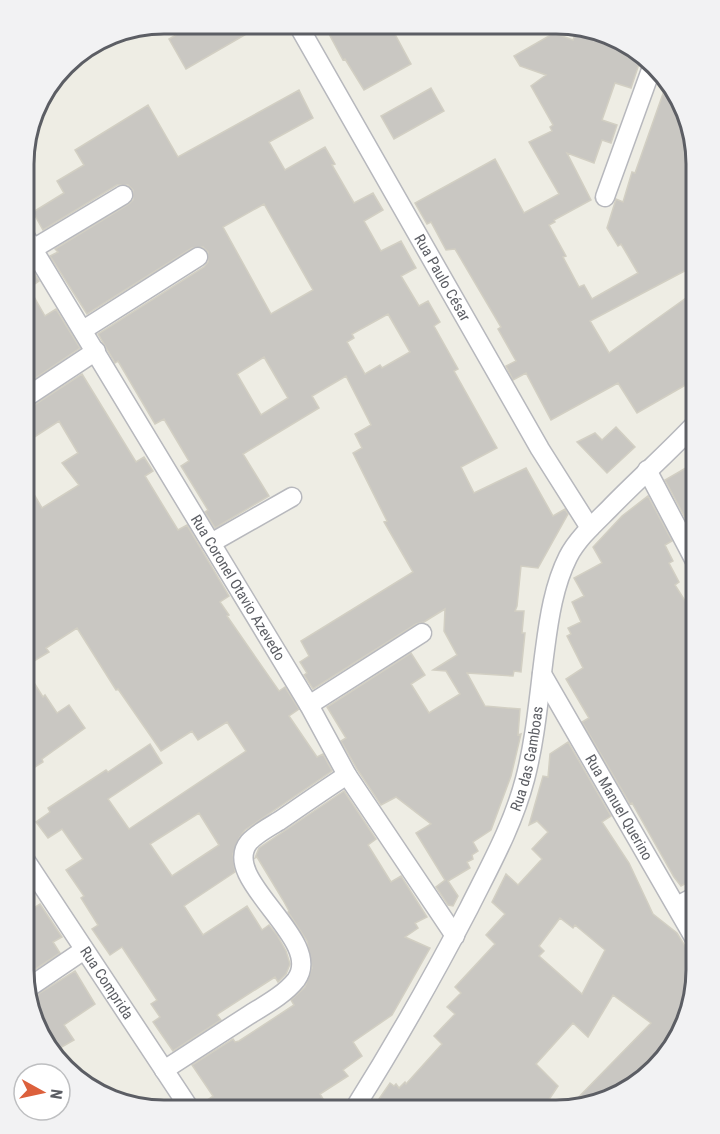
<svg xmlns="http://www.w3.org/2000/svg" width="720" height="1134" font-family="'Roboto Condensed',sans-serif">
  <rect width="100%" height="100%" fill="#eeede4"/>
  <!-- building -->
  <path fill="#c9c7c2" stroke="#d2cfc3" stroke-width="1.5" fill-rule="evenodd" d="M170,24L253,25H262L186,69L169,39L176,35Z
    M340,25H390L411,64L364,90L345,59L343,60L328,32Z
    M583,27L642,55L631,88L615,83L602,120L617,125L611,143L602,140L594,163L567,153L591,200L554,220L555,222L549,225L566,256L563,257L579,287L584,285L592,299L638,273L621,244L618,246L607,228L616,199L623,202L632,172L635,173L666,85L685,111L696,165V265L590,321L609,353L696,291V379L637,413L618,383L551,420L526,373L513,380L506,366L516,361L498,329L501,327L455,249L446,250L431,222L427,224L415,203L495,159L524,213L559,194L529,142L552,131L550,127L553,125L531,86L546,75L520,66L514,56L554,33L573,40L577,29L582,30Z
    M431,88L444,111L394,139L381,116Z
    M299,90L313,118L269,142L285,170L325,147L335,164L332,165L354,203L373,193L383,210L364,221L381,251L401,241L416,268L401,276L419,306L428,301L440,322L434,326L458,369L454,371L497,448L461,467L474,493L526,468L553,516L565,509L568,514L538,568L521,566L517,606L515,611H524L522,633H525L521,672L514,671L513,676L467,673L485,706L520,709L518,735L521,734L511,776L491,830L473,842L478,851L472,855L473,859L467,862L470,868L448,881L458,896L453,906L448,905L436,887L445,880L416,833L431,824L396,797L381,805L357,769L341,741L346,738L327,707L411,653L425,675L411,684L429,713L460,694L446,671L433,670L457,655L444,631L445,609L424,622L416,624L313,689L304,675L307,673L300,662L309,656L301,641L413,572L384,522L387,521L353,453L362,448L355,434L371,425L346,376L312,396L319,408L243,454L269,496L215,528L205,512L208,510L181,466L189,461L164,419L155,424L118,361L115,363L98,334L204,267L208,262V252L203,247L192,248L87,314L50,256L58,252L55,249L129,204L133,200V190L128,185H117L43,230L33,212L64,193L57,181L84,165L75,150L148,105L178,157ZM264,204L313,290L271,314L223,227ZM388,314L410,352L382,368L380,365L365,374L347,342L354,338L352,334ZM264,357L288,398L261,415L237,374Z
    M31,268L39,281L29,288L45,316L56,309L80,348L25,385V272Z
    M82,374L136,462L144,457L153,471L145,476L178,530L187,525L229,596L220,602L229,615L227,616L279,691L285,687L299,709L289,716L317,757L323,754L332,771L245,830L239,838L233,854L235,872L184,906L203,935L247,906L262,930L269,925L277,935L286,951L290,964L286,974L278,982L275,977L219,1013L217,1015L221,1020L173,1051L153,1022L160,1017L151,1004L157,1000L122,947L110,955L92,929L98,925L81,898L84,896L66,870L83,859L62,829L48,838L36,822L50,812L48,808L106,770L108,772L150,744L162,763L108,799L129,829L246,751L227,722L198,740L192,731L161,751L118,689L116,690L77,628L46,648L49,652L24,667L25,479L42,508L79,485L62,463L78,453L59,421L25,443V409L31,407ZM199,813L219,845L172,876L150,844Z
    M616,427L635,447L607,473L577,442L595,433L602,440Z
    M696,462V526L691,529L665,480Z
    M648,496L672,541L665,545L673,561L669,563L679,582L675,585L696,618V878L681,886L674,877L632,803L630,804L582,722L589,718L566,679L583,668L567,636L571,634L568,628L581,622L572,602L584,596L574,578L602,563L593,547L622,516Z
    M24,667L43,697L45,695L57,713L69,705L85,728L42,759L43,762L24,774Z
    M568,742L611,816L602,822L629,863L653,914L677,933L696,964V979L675,1034L609,1099L568,1108L651,1023L613,995L588,1037L573,1023L536,1064L558,1086L542,1110L372,1109L390,1083L394,1086L396,1084L399,1088L405,1082L406,1084L442,1044L434,1036L455,1014L447,1007L461,993L455,987L495,944L486,935L505,914L492,902L506,874L518,885L542,859L532,849L548,832L537,821L529,825L543,776L548,777L550,754ZM560,918L573,928L575,925L605,950L582,994L539,956L544,951L539,946Z
    M344,791L376,839L368,845L391,882L401,876L427,917L415,923L418,928L405,937L430,948L392,1015L353,1042L362,1056L343,1070L348,1076L320,1094L329,1109H201L200,1105L213,1096L192,1065L233,1039L235,1042L239,1041L294,1005L291,1000L305,987L312,968L307,941L288,912L289,911L283,900L257,857L255,858L259,848Z
    M40,904L62,937L53,942L60,953L25,976L24,914Z
    M75,971L95,1004L64,1025L74,1040L60,1048H54L35,1023L30,999Z"/>
  <g fill="none" stroke-linecap="round" stroke-linejoin="round">
    <defs>
      <g id="minor">
        <path id="s1" d="M298,25L540,449L590,528"/>
        <path d="M605,197L652,67"/>
        <path id="s2" d="M25,236L309,705L347,775L455,936"/>
        <path d="M33,249L123,195"/>
        <path d="M83,330L198,257"/>
        <path d="M25,398L96,351"/>
        <path d="M647,470L696,563"/>
        <path d="M211,543L292,497"/>
        <path id="s3" d="M542,674L696,941"/>
        <path d="M309,705L422,633"/>
        <path id="s4" d="M24,858L190,1109"/>
        <path d="M677,906L696,896"/>
        <path d="M28,988L84,950"/>
        <path d="M164,1070C192,1052 220,1034 249,1015C265,1005 284,995 296,980C326,940 218,879 249,842C256,834 269,827 279,821C301,806 324,790 347,775"/>
        <path id="s5" d="M354,1109C395,1044 433,977 469,908C490,866 513,825 525,779C536,737 539,693 545,649C549,618 554,585 568,557C577,539 595,523 609,509C638,479 668,453 696,423"/>
      </g>
    </defs>
    <!-- minor casing -->
    <use href="#minor" stroke="#b7b8bd" stroke-width="21"/>
    <!-- minor -->
    <use href="#minor" stroke="#fff" stroke-width="18"/>
  </g>
  <g text-anchor="middle" stroke-width="5" stroke-linejoin="round" paint-order="stroke">
    <!-- street labels -->
    <g font-size="15" fill="#5c5e64" stroke="#fff">
      <text dy="5" stroke="none"><textPath href="#s1" startOffset="291">Rua Paulo César</textPath></text>
      <text dy="5" stroke="none"><textPath href="#s2" startOffset="411">Rua Coronel Otavio Azevedo</textPath></text>
      <text dy="5" stroke="none"><textPath href="#s5" startOffset="393">Rua das Gamboas</textPath></text>
      <text dy="5" stroke="none"><textPath href="#s3" startOffset="154">Rua Manuel Querino</textPath></text>
      <text dy="5" stroke="none"><textPath href="#s4" startOffset="150">Rua Comprida</textPath></text>
    </g>
  </g>
  <!-- crop -->
  <path d="M0 0H720V1134H0ZM164 34H556A130 130 0 0 1 686 164V970A130 130 0 0 1 556 1100H164A130 130 0 0 1 34 970V164A130 130 0 0 1 164 34Z" fill="#f2f2f3" fill-rule="evenodd"/>
  <path fill="none" stroke="#5c5e64" stroke-width="3" d="M164 34H556A130 130 0 0 1 686 164V970A130 130 0 0 1 556 1100H164A130 130 0 0 1 34 970V164A130 130 0 0 1 164 34Z"/>
  <!-- north arrow -->
  <g transform="translate(42 1092) rotate(98)"><circle r="28" fill="#ffffff" stroke="#bebfc1" stroke-width="1.5"/>
  <path d="M0-4.5L10 22L0 15L-10 22Z" fill="#dc603c"/>
  <text y="-9" font-size="16" font-weight="bold" text-anchor="middle" fill="#5c5e64">N</text>
  </g>
</svg>
